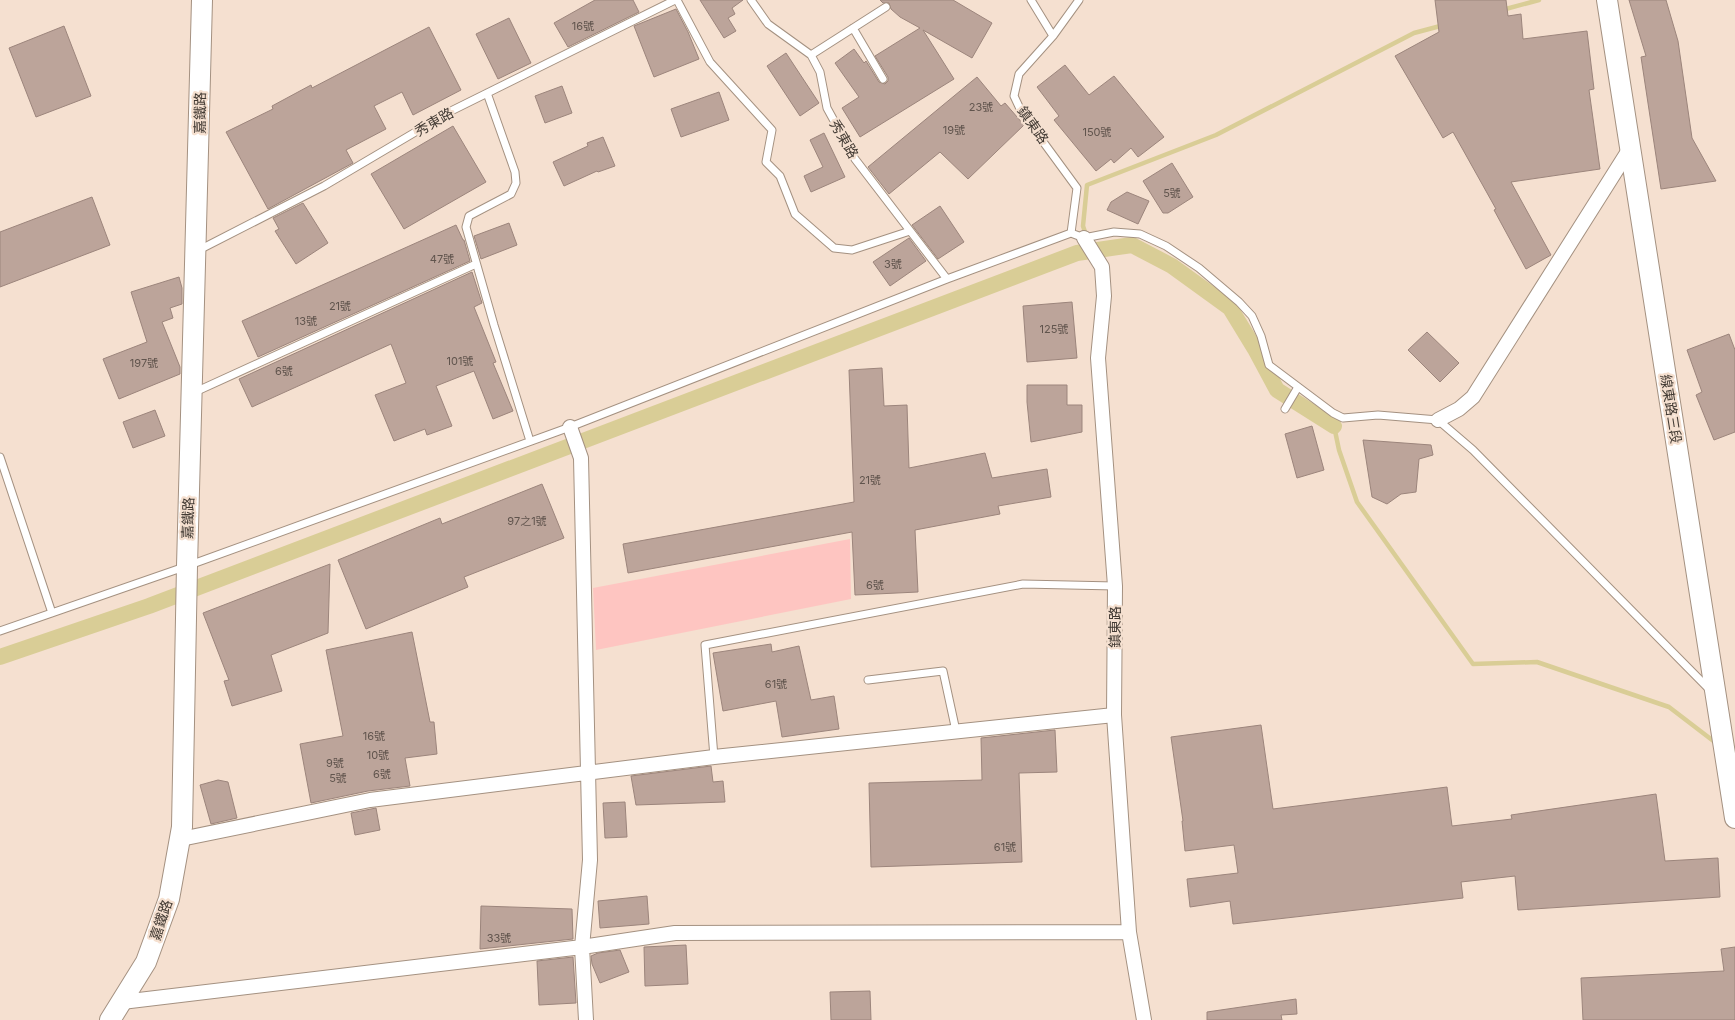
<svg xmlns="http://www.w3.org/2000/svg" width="1735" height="1020" font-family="Inter,'Noto Sans TC',sans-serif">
  <rect width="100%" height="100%" fill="#f5e0d0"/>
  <!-- green -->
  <path fill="#fec5c1" d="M850,539L851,599L596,650L593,588Z"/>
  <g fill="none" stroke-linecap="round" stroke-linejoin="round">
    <!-- stream -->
    <path stroke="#d9cd96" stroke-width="4.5" d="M1502,10L1539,0
      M1086,235L1083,226L1087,185L1216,135L1414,33L1444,25
      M1334,426L1339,450L1357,502L1473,664L1537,662L1669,707L1716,743"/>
    <!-- canal -->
    <path stroke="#d9cd96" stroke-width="16" d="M0,657L149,606L1077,253L1132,245L1172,266L1230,308L1255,349L1277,390L1334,426"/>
  </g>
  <!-- building -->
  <path fill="#bca49a" stroke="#9c857c" d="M595,0H633L639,12L568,47L554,23Z
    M700,0H743L732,8L735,14L728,18L736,31L724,38Z
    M880,0H953L992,23L972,58L923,30L954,79L860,137L842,108L859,97L835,63L854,49L864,63L866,61L879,82L885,84L888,81V77L875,56L920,28L900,17L891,9L889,3H883Z
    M1435,0H1506L1508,16L1521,14L1523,39L1587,31L1594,89L1589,90L1600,169L1511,182L1551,255L1526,269L1494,210L1496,209L1453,132L1443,138L1395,56L1439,32Z
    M1629,0H1666L1678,41L1692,138L1716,181L1661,189L1641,57L1646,56Z
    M676,9L688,32L699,59L654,77L634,26Z
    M509,18L531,63L498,79L476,34Z
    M64,26L91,96L36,117L9,48Z
    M429,27L461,90L413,115L402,92L374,106L386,129L346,150L353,163L268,209L226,132L273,109L272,106L311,85L312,88Z
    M786,53L819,103L800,116L767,66Z
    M1065,65L1089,95L1114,76L1164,137L1138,157L1131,148L1114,163L1111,159L1096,171L1054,120L1059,116L1037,87Z
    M977,77L1001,106L1005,103L1024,125L968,179L940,152L889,194L868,167Z
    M562,86L572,113L545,123L535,96Z
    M719,92L729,120L681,137L671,109Z
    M453,126L486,182L404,229L371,174Z
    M824,133L845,177L811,192L804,176L823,167L810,140Z
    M603,137L615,166L598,172L597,171L564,186L553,162L588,146L587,143Z
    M1172,163L1193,197L1168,213H1163L1143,181Z
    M1127,192L1149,201L1138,224L1107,210L1111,202Z
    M92,197L110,245L0,287V232Z
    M303,203L328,243L296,264L275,231L279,229L273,218Z
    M940,206L964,242L938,259L912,225Z
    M509,223L517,245L481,259L474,236Z
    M456,225L463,240H464L470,261L258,357L242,321Z
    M909,238L926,261L890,286L873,262Z
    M472,272L482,303L474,307L496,362L493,363L513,411L493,419L474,371L436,386L452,426L427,435L425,429L394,441L375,395L406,383L391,344L252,407L239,379Z
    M179,277L182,288V304L170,308L173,318L162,322L180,367V374L119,399L103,359L147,342L131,292Z
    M1072,302L1077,358L1027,362L1023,306Z
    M1427,332L1459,363L1440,382L1408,350Z
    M1729,334L1735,350V432L1714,440L1696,395L1702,392L1687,350Z
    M882,368L884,406L907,405L909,468L985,453L992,478L1047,469L1051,497L998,506L1000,514L915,530L918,592L855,595L852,532L628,573L623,544L854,502L849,370Z
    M1027,385H1067V405H1082V432L1031,442L1027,402Z
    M155,410L165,436L133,448L123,422Z
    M1312,426L1324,470L1297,478L1285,434Z
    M1363,440L1431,445L1433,455L1419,459L1416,492L1401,494L1387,504L1372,497Z
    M542,484L564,538L464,577L468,587L366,629L338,560L440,518L442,524Z
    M330,564L328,633L271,655L282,691L232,706L224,681L229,680L203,613Z
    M412,632L430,722H434L437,754L405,758L410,786L368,791L311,803L300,744L343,736L326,650Z
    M771,644L772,652L799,646L811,700L834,696L839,729L782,737L776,701L723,711L713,653Z
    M1261,725L1273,809L1447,787L1452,826L1512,819L1511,815L1656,794L1665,861L1718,858L1720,897L1518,910L1515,876L1461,882L1463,898L1233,924L1230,901L1190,907L1187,879L1238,873L1234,845L1185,851L1182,821H1183L1171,737Z
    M1055,730L1057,772L1019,773L1022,862L871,867L869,783L982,780L981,738Z
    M711,766L713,782L723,781L725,802L636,805L631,776Z
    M218,780L228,782L237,818L211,824L200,785Z
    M625,802L627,837L605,838L603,803Z
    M376,808L380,830L355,835L351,813Z
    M647,896L649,924L600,928L598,901Z
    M481,906L572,909L573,939L480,949Z
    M686,945L688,984L645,986L644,947Z
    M1735,947V1020H1583L1581,978L1724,971L1721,949Z
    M620,950L629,972L600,983L592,964L591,956L598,953Z
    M573,957L576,1003L539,1005L537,961Z
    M870,991L871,1020H831L830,992Z
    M1296,999L1297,1014L1281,1015L1282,1020H1207V1012Z"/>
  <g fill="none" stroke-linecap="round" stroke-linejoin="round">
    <defs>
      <path id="lane" d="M677,0L710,62L772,130L766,162L780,176L795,214L834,248L852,250L910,231
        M751,0L768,24L811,55L820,72L827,108L855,159L947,279
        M1031,0L1053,36
        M853,28L883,79
        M811,55L886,7
        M487,93L515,172L516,183L511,194L469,216L466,227L494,325L530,441
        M1071,233L1077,188L1022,113L1014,96L1019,74L1053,36L1079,0
        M197,251L324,186L451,111L675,0
        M195,392L476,264
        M1285,409L1298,387
        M0,457L52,613
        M0,631L187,566L570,427L947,279L1071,233L1084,238L1114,232L1140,234L1166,246L1199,268L1239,302L1252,316L1261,336L1269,365L1333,413L1343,418L1378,415L1438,420L1473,450L1709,689
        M868,680L943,671L956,731
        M714,757L705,645L1023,584L1115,586"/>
      <path id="street" d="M1084,238L1102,267L1104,296L1098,358L1115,586L1114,715L1129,932L1144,1020
        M1438,420L1459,409L1473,397L1629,150
        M570,427L581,458L590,860L582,947L586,1020
        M181,839L370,800L714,757L1114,715
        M122,1002L582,947L675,933L1129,932"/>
      <path id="secondary" d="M1607,0L1735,818
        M110,1020L146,962L169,899L182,827L187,566L202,0"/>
    </defs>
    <!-- lane casing -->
    <use href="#lane" stroke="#a49181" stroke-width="9"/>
    <!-- street casing -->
    <use href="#street" stroke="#a49181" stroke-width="16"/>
    <!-- secondary casing -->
    <use href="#secondary" stroke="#a49181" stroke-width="22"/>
    <!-- lane -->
    <use href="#lane" stroke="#fff" stroke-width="7"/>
    <!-- street -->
    <use href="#street" stroke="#fff" stroke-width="14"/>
    <!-- secondary -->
    <use href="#secondary" stroke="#fff" stroke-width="20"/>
  </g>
  <g text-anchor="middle" stroke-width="4.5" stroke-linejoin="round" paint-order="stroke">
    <!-- number labels -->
    <g font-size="11" fill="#60544d">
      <text x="583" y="30">16號</text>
      <text x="981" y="111">23號</text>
      <text x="954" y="134">19號</text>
      <text x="1097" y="136">150號</text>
      <text x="1172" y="197">5號</text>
      <text x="442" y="263">47號</text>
      <text x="893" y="268">3號</text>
      <text x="340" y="310">21號</text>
      <text x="306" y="325">13號</text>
      <text x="1054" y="333">125號</text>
      <text x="460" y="365">101號</text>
      <text x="144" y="367">197號</text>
      <text x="284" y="375">6號</text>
      <text x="870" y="484">21號</text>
      <text x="527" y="525">97之1號</text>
      <text x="875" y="589">6號</text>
      <text x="776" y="688">61號</text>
      <text x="374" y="740">16號</text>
      <text x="378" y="759">10號</text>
      <text x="335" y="767">9號</text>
      <text x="382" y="778">6號</text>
      <text x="338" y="782">5號</text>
      <text x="1005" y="851">61號</text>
      <text x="499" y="942">33號</text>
    </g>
    <!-- street labels -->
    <g font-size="14" fill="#423a33" stroke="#f5e0d0">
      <text transform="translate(200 113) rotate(-89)" y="5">嘉鐵路</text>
      <text transform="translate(434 122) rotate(-30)" y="5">秀東路</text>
      <text transform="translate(1033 125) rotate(55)" y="5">鎮東路</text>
      <text transform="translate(844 139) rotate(60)" y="5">秀東路</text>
      <text transform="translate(1671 409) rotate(81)" y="5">線東路三段</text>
      <text transform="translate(188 518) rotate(-88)" y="5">嘉鐵路</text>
      <text transform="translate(1115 627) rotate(-90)" y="5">鎮東路</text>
      <text transform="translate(161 920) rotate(-72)" y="5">嘉鐵路</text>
    </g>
  </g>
</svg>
